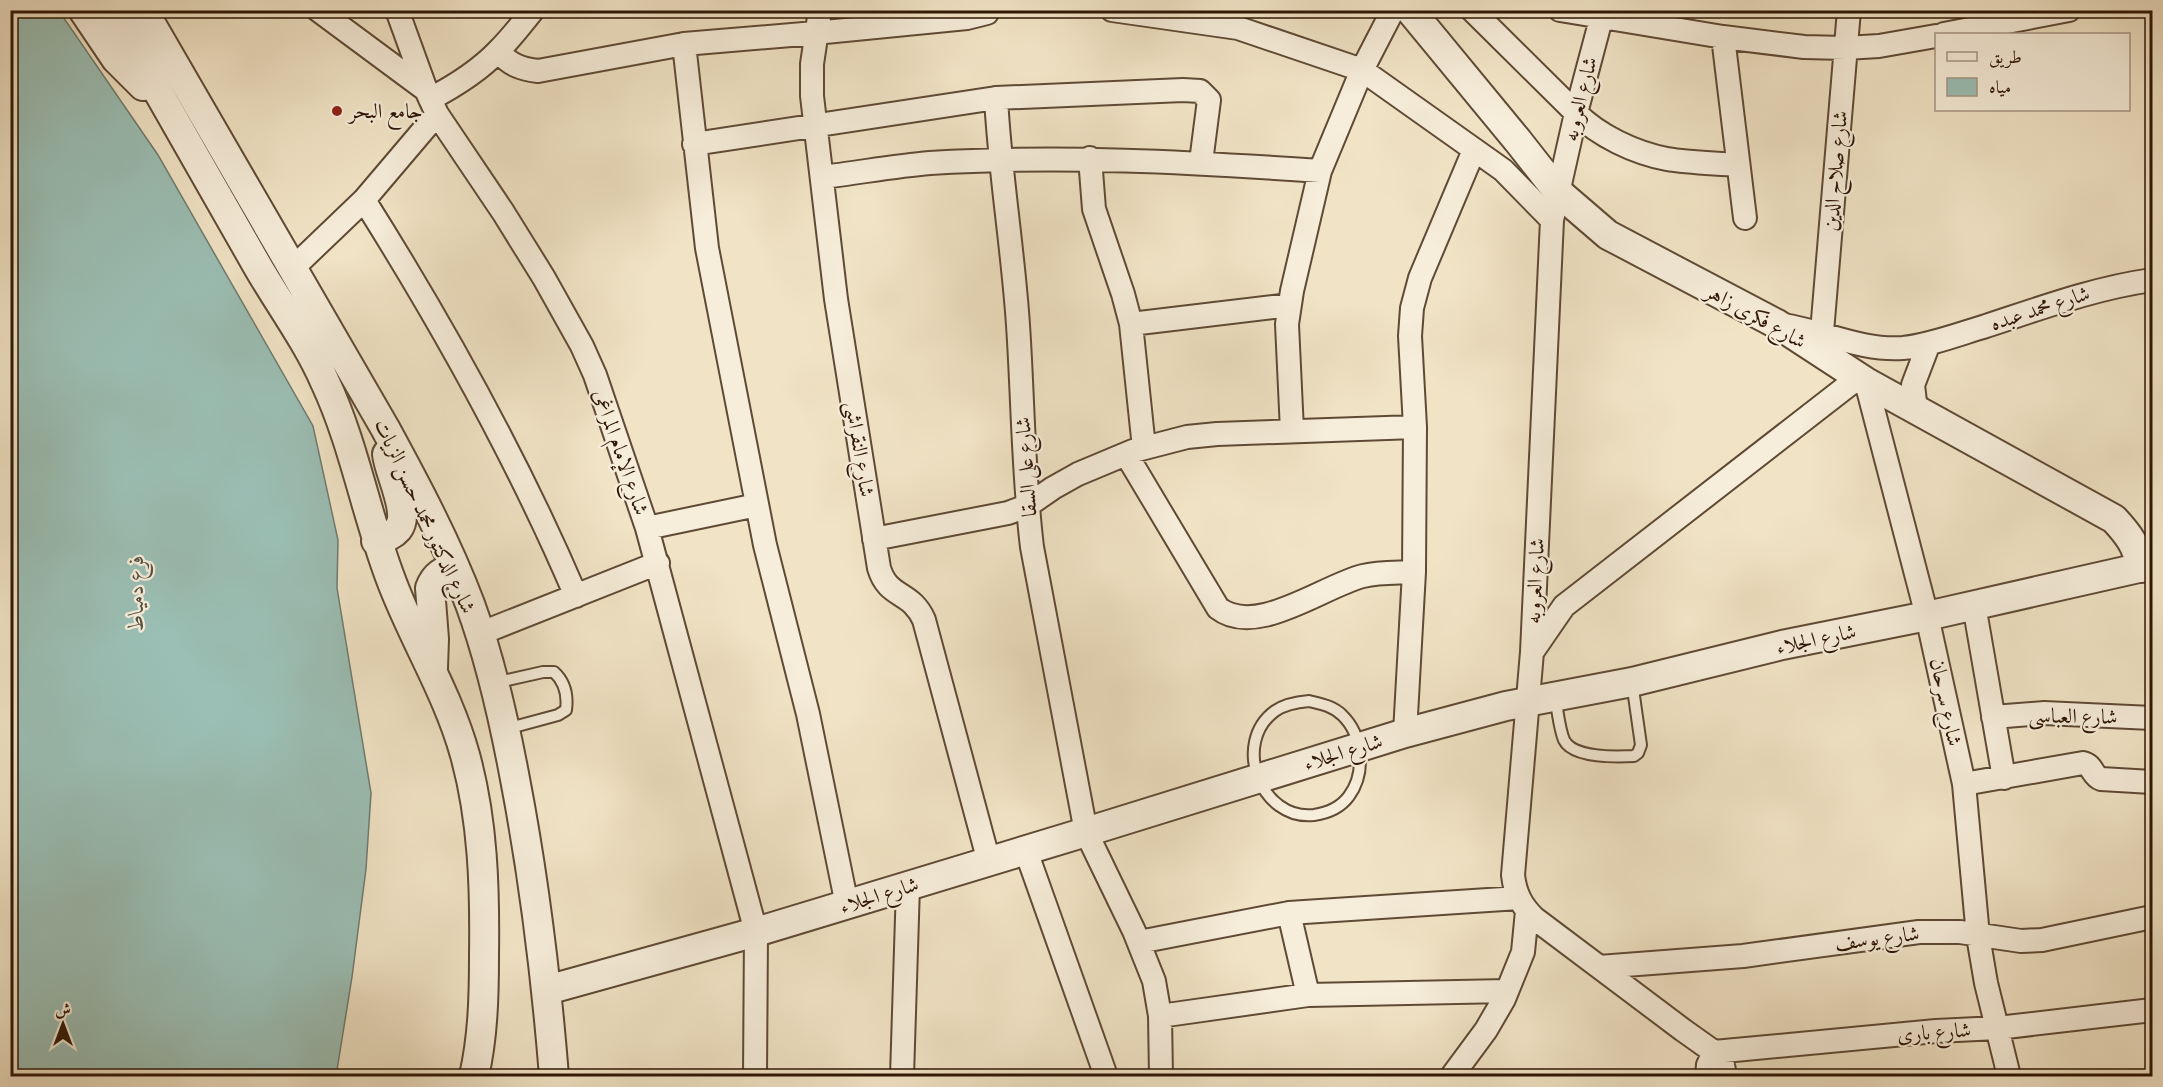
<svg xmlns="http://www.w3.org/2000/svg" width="2163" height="1087" font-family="'Libre Bodoni',Amiri,serif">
  <rect width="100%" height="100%" fill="#f1e4c6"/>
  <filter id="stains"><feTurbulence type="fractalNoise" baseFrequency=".00333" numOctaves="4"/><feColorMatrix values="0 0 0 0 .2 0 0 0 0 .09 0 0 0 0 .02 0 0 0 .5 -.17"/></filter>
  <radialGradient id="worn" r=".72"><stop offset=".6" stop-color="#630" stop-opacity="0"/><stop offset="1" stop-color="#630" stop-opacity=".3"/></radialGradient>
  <!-- water -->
  <path fill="#9bbfb5" stroke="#6f7b6f" stroke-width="1.5" d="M10,11H59L158,155L313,426L338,540L337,588L371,793L366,869L352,977L336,1076H11Z"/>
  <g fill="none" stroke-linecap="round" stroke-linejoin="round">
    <defs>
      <path id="service" d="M494,683L543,672H554C565,682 568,695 566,710L558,715L506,729
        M1555,698C1558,711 1559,728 1564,740C1573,758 1615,757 1634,756L1638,753L1641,745L1632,682
        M1309,701C1321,704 1333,706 1342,715C1363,735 1366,773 1349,796C1341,807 1328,813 1314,815C1261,821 1231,743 1275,711C1285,704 1297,702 1309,701Z"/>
      <path id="minor" d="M318,10L426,90
        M397,10L426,90L437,114L503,212L544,278L582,346L595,375L647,528L756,932L755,1076
        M820,10L812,64V96L836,299L879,568C888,599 911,590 924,620L989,862
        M1112,10L1238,28L1362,70L1503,170L1552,220
        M1472,10L1576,113C1599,136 1635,153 1667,159C1690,163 1715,163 1738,165
        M1560,10L1723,37L1804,47L1845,48L1879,46L1936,36
        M1601,19L1576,113L1552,220L1532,652L1513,875C1515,893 1521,905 1534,918L1683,1030L1714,1052L1723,1065L1725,1076
        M1944,34L2069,10
        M1723,37L1745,218
        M684,44L707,248L765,545L808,714L847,905
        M498,51C510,65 521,69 538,71L684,44L815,33L967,18L987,13L988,10
        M996,98C1000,174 1013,249 1018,325C1023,399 1023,473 1032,547L1086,832L1134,931L1154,981L1160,1016L1161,1076
        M430,99C455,86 479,71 499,50C511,38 522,24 533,10
        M694,144L996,98L1183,90L1200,91L1209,100L1201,162
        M1090,158L1094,209L1123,294L1131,324L1144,448
        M822,177C857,173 894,166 930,163C1060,155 1190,162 1320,171
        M364,200C444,327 517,458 576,596
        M293,268L364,200L437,114
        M1131,324L1290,305
        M1783,325C1823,331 1861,351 1903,348C1931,345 1959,334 1986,326C2041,308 2095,288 2152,280
        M1822,332L1849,10
        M1866,382L1927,616L1964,784L1978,936L1986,983L2009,1076
        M1916,410L1913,385L1929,343
        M1292,431L1287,324L1292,291L1320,171L1362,70L1393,10
        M1126,454L1218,608C1256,638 1323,586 1363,576C1379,572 1398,573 1414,572
        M647,528L757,505
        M874,539L1008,513L1027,506L1053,488L1078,474L1133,451L1187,437L1217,434L1415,427
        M1974,605L2004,778
        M479,634L658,563
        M1533,651L1564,606L1859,377
        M1993,717L2044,713L2152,718
        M1405,733L1414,572L1415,427L1410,336L1412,308L1420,278L1474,150
        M1964,784L2083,763C2093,765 2092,776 2101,779L2152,782
        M1026,851L1106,1076
        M1289,913L1308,995
        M1139,942L1289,913L1519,898
        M1599,967L1743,956L1919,932H1960L2021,941L2042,940L2152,917
        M1160,1016L1308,995L1507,991
        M1714,1052L1936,1031L1998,1028L2152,1010
        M902,1076L908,886
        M1452,1076L1486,1030L1504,999L1523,952L1527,911
        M1707,1076L1708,1065L1714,1052"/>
      <path id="tertiary" d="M83,10L116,59L143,86
        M112,10C160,96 209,181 258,267C280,305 307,341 325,382C356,448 367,522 395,590C417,645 449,697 465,755C483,820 485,888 484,956C484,996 483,1037 474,1076
        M143,10L385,428C416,485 447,543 470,604C491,661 504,720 515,779C534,878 546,976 554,1076
        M1410,10L1518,141L1558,192L1608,235L1777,324L1866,382L2114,519C2129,535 2137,546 2141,568
        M376,541C384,538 392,536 398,529C411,513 389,474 387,454
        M433,668L434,639L430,588C435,575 442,570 455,569
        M547,990L756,932L1086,832L1405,733L1506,706L1632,682L1782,645L1927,616L2152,565"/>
    </defs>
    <!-- service casing -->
    <use href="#service" stroke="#5f4a35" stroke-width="14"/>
    <!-- minor casing -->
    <use href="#minor" stroke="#5f4a35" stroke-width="26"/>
    <!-- tertiary casing -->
    <use href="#tertiary" stroke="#5f4a35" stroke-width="32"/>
    <!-- service -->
    <use href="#service" stroke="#f6edda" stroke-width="10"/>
    <!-- minor -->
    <use href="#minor" stroke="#f6edda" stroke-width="22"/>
    <!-- tertiary -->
    <use href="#tertiary" stroke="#f6edda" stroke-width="28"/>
  </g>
  <!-- markers -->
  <circle fill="#8f2418" stroke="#f6edda" stroke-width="2" cx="337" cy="111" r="6"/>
  <g text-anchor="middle" stroke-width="4.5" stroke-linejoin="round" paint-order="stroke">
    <!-- street labels -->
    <g font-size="21" fill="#2e1605" stroke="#f6edda">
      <text transform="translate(1580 99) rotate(-76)" y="7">شارع العروبه</text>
      <text transform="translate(1835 171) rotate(-85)" y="7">شارع صلاح الدين</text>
      <text transform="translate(2040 308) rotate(-18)" y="7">شارع محمد عبده</text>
      <text transform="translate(1756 316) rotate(29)" y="7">شارع فكرى زاهر</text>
      <text transform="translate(860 449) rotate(81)" y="7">شارع النقراشى</text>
      <text transform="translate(621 452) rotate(71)" y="7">شارع الإمام المراغى</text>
      <text transform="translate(1026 467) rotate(-94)" y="7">شارع على السقا</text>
      <text transform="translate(425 516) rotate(65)" y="7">شارع الدكتور محمد حسن الزيات</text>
      <text transform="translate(1535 581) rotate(-87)" y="7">شارع العروبه</text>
      <text transform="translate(1816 639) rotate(-12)" y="7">شارع الجلاء</text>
      <text transform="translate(1946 702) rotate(78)" y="7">شارع سرحان</text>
      <text transform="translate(2073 716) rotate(1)" y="7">شارع العباسى</text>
      <text transform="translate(1343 752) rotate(-17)" y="7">شارع الجلاء</text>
      <text transform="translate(879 895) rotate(-17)" y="7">شارع الجلاء</text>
      <text transform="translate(1877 938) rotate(-7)" y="7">شارع يوسف</text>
      <text transform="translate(1934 1032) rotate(-4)" y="7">شارع بارى</text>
    </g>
    <!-- poi labels -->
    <g font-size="21" fill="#2e1605" stroke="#f6edda" text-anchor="start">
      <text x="349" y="118">جامع البحر</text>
    </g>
    <!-- water labels -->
    <g font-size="22" font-style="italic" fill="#545143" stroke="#f6edda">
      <text transform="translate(135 593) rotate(-90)" y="8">فرع دمياط</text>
    </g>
  </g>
  <!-- margin -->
  <rect width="2163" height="1087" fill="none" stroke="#f1e4c6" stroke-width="36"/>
  <rect x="12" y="12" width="2139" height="1063" fill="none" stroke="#2e1605" stroke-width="3"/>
  <rect x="18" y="18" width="2127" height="1051" fill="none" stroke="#2e1605" stroke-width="1.5"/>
  <!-- legend -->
  <rect x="1935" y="33" width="195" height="78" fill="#f6edda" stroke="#a69785" stroke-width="1.5"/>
  <rect x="1947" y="52" width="30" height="9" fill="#f6edda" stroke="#a69785" stroke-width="1.5"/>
  <text x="1989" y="63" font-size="18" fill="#2e1605">طريق</text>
  <rect x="1947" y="78" width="30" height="18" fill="#9bbfb5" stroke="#a69785" stroke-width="1.5"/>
  <text x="1989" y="93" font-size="18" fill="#2e1605">مياه</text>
  <!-- north arrow -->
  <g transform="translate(63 1024)" stroke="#f6edda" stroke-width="4.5" paint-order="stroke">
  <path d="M0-4.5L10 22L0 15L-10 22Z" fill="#2e1605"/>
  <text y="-9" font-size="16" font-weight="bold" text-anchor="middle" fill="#2e1605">ش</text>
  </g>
  <rect width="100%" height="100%" filter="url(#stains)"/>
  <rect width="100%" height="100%" fill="url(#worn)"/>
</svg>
